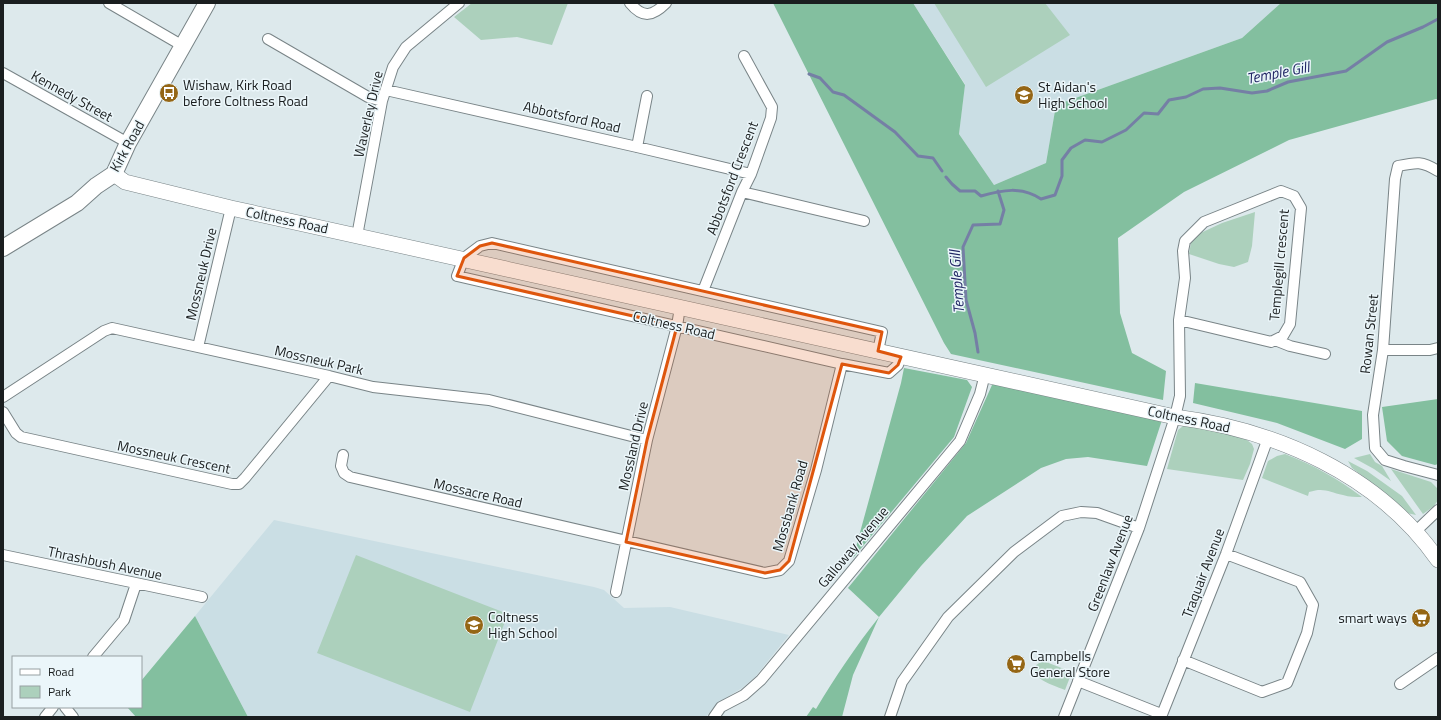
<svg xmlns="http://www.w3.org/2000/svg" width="1441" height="720" font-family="'Titillium Web',sans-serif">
  <rect width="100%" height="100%" fill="#dde9ec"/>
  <!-- built -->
  <path fill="#cadee4" d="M913,3H1281L1242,38L1056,105L1046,163L994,185L959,134L965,84Z
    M274,520L594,587L604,590L624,608L670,607L789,635L755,677L742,688L716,704L706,717H248L195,616Z"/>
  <!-- green -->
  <path fill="#acd0bc" d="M472,3H568L552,45L517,37L481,40L454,17Z
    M934,3H1045L1070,35L986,87Z
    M1255,212L1252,246L1248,262L1234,267L1219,264L1189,254L1192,237L1222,223Z
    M1189,425L1243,437L1252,444L1254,449L1250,464L1243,480L1167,469L1178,430L1183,426Z
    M1285,454C1315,466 1337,478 1362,497C1356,497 1349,497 1343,495C1329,492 1324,487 1309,492L1308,496L1262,478L1268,461L1277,456Z
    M1370,454L1375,462L1382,466L1391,481L1374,469L1354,458Z
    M1348,461L1367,471L1402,496L1416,515L1407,513L1391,498L1352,468Z
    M1391,469L1431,482L1438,489V500L1434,506L1423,514Z
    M356,555L508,614L470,712L317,653Z
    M1042,662H1046L1072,672L1065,690C1056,686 1032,680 1035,668C1036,664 1039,663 1042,662Z"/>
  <!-- forest -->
  <path fill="#83bf9f" d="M773,3H913L965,85L959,134L994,185L1046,163L1056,105L1242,38L1281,3H1438V100L1436,99L1289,140L1184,192L1118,238L1120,313L1132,353L1166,371L1163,400L951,354L944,343Z
    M904,368L967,380L972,387L954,437L853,558L901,383Z
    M1195,383L1362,411V439L1345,449L1277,423L1193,403Z
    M1000,384L1162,420L1147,466L1088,457L1066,459L1041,468L967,516L921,566L879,617L853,675L842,717H806L813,707L816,709C835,677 856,646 879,617L848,588L966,443L992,385Z
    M1438,399V464L1435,465L1402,456L1387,441L1382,407Z
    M195,616L248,717H136L127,707H141V681Z"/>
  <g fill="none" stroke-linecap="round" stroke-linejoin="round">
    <!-- stream -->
    <path stroke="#757fa5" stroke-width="3" d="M809,74L820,78L833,92L844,95L895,132L918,156L933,158L942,171
      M946,177L952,184L960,191H975L981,196C1002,190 1022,186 1041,199L1055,195L1062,176V160L1071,148L1085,140L1102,142L1126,130L1144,113L1158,114L1169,100L1186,97L1203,89L1220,88L1252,93L1267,91L1288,82L1346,71L1387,42L1423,27L1438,19
      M978,352L975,333L966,300L963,247L973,225L1000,224L1004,210L998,191"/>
    <defs>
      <path id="street" d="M109,3L183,46
        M630,3C643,19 653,16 666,3
        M268,39L368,97L382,101
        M3,73L128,143
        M386,90L637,147L751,174
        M637,147L647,96
        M1438,171C1422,161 1417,162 1398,166L1395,179L1383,350L1373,415L1375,448L1385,460L1404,466L1438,475
        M742,192L864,221
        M357,236L382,101L393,67L406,47L459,3
        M703,291L742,192L751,174L771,118L772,107L744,56
        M1275,340L1290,346L1325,354
        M198,347L231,208
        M1383,350H1430L1438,348
        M878,351L882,332L492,243L480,246L464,258L457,276L842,364L889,373L898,365L901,357
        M3,397L104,331L112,328L329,376L373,387L489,400L647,440
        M3,412L16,433L21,437L232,484H239L245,478L329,376
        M343,455L341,466L344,473L350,477L765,573L780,570L789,561L816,470L842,364
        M1415,532L1438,510
        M3,555L202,597
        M616,592L647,440L677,326L680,307
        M93,657L124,620L136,584
        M1183,660L1262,692L1287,683L1307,633L1313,605L1300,582L1226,554
        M1078,681L1161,714
        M1400,684L1438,658
        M65,707L73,717
        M45,717L53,707
        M714,717L721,707L744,695L761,680L960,441L980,394L985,374
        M890,717L902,682L948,617L1014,552L1062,516L1081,512L1097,513L1139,528
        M1064,717L1139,528L1175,417L1180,396L1179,320L1185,278L1183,251L1185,241L1204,222L1281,191L1294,196L1301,208L1290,324L1283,336L1271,342L1179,320
        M1161,717L1226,554L1268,438"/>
      <path id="secondary" d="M114,174L125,182L231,208L1175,417C1276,430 1378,474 1438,560"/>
      <path id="primary" d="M3,248L77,203L96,186L114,174L128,143L207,3"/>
    </defs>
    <!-- street casing -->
    <use href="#street" stroke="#798487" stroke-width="12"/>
    <!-- secondary casing -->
    <use href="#secondary" stroke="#798487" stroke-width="16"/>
    <!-- primary casing -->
    <use href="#primary" stroke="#798487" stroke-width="18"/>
    <!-- street -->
    <use href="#street" stroke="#fff" stroke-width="10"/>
    <!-- secondary -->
    <use href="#secondary" stroke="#fff" stroke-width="15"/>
    <!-- primary -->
    <use href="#primary" stroke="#fff" stroke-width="16"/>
  </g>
  <!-- marked area -->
  <path fill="#de560d" fill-opacity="0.2" stroke="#de560d" stroke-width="3" stroke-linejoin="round" d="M492,243L882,332L878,351L901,357L898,365L889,373L842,364L789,561L780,570L765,573L626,542L647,440L677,326L457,276L464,258L480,246Z"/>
  <!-- icons -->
  <defs>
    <symbol id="bus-disc" viewBox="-11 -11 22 22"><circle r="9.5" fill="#956615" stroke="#ebf6fa"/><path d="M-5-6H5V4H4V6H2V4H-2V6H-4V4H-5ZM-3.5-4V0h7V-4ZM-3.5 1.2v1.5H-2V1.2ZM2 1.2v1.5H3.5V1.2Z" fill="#fff"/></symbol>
    <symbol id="school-disc" viewBox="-11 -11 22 22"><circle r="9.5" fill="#956615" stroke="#ebf6fa"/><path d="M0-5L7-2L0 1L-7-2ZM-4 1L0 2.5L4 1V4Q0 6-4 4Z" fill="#fff"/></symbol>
    <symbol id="supermarket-disc" viewBox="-11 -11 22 22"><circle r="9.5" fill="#956615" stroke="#ebf6fa"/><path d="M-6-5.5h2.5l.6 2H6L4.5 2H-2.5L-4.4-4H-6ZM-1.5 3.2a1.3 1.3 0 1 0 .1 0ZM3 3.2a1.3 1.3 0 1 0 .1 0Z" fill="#fff"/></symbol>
  </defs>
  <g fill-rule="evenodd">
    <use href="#bus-disc" x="158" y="82" width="22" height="22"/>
    <use href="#school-disc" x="1013" y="84" width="22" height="22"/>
    <use href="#supermarket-disc" x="1410" y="607" width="22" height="22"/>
    <use href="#school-disc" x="463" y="614" width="22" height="22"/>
    <use href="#supermarket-disc" x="1005" y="653" width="22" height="22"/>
  </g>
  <g text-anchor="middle" stroke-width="3" stroke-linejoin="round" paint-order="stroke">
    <!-- poi labels -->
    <g font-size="14" fill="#1a1e1f" stroke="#ebf6fa" text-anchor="start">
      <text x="183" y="90">Wishaw, Kirk Road<tspan x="183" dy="16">before Coltness Road</tspan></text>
      <text x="1038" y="92">St Aidan's<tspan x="1038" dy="16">High School</tspan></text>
      <text x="488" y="622">Coltness<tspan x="488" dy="16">High School</tspan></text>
      <text x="1407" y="623" text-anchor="end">smart ways</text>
      <text x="1030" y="661">Campbells<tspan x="1030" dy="16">General Store</tspan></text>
    </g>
    <!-- street labels -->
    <g font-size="14" fill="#1a1e1f" stroke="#ebf6fa">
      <text transform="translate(72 96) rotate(29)" y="5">Kennedy Street</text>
      <text transform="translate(368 114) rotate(-77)" y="5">Waverley Drive</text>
      <text transform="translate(572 117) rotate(13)" y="5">Abbotsford Road</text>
      <text transform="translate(127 146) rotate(-61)" y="5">Kirk Road</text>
      <text transform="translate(732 178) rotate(-69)" y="5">Abbotsford Crescent</text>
      <text transform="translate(287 220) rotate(12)" y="5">Coltness Road</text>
      <text transform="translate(1279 265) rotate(-85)" y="5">Templegill crescent</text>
      <text transform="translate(201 274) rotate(-77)" y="5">Mossneuk Drive</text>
      <text transform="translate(674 325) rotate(13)" y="5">Coltness Road</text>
      <text transform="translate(1369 334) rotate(-84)" y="5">Rowan Street</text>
      <text transform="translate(319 360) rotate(13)" y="5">Mossneuk Park</text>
      <text transform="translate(1189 419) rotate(12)" y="5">Coltness Road</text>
      <text transform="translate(633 446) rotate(-77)" y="5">Mossland Drive</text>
      <text transform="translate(174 457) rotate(12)" y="5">Mossneuk Crescent</text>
      <text transform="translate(478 493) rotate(13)" y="5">Mossacre Road</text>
      <text transform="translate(790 506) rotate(-74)" y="5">Mossbank Road</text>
      <text transform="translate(853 547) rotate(-50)" y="5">Galloway Avenue</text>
      <text transform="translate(105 563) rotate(12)" y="5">Thrashbush Avenue</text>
      <text transform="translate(1110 563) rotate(-69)" y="5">Greenlaw Avenue</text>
      <text transform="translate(1203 573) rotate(-69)" y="5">Traquair Avenue</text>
    </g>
    <!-- water labels -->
    <g font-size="15" font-style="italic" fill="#202664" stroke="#ebf6fa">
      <text transform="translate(1278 73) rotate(-11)" y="5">Temple Gill</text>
      <text transform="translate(957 282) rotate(-94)" y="5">Temple Gill</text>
    </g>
  </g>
  <!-- border -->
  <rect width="1441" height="720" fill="none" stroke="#1a1e1f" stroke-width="8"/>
  <!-- legend -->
  <rect x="12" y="656" width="130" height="52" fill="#ebf6fa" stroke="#97a0a2"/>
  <rect x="20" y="669" width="20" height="6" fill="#ffffff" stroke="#97a0a2"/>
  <text x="48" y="676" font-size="12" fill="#1a1e1f">Road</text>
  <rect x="20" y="686" width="20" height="12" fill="#acd0bc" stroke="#97a0a2"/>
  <text x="48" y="696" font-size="12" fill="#1a1e1f">Park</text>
</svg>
